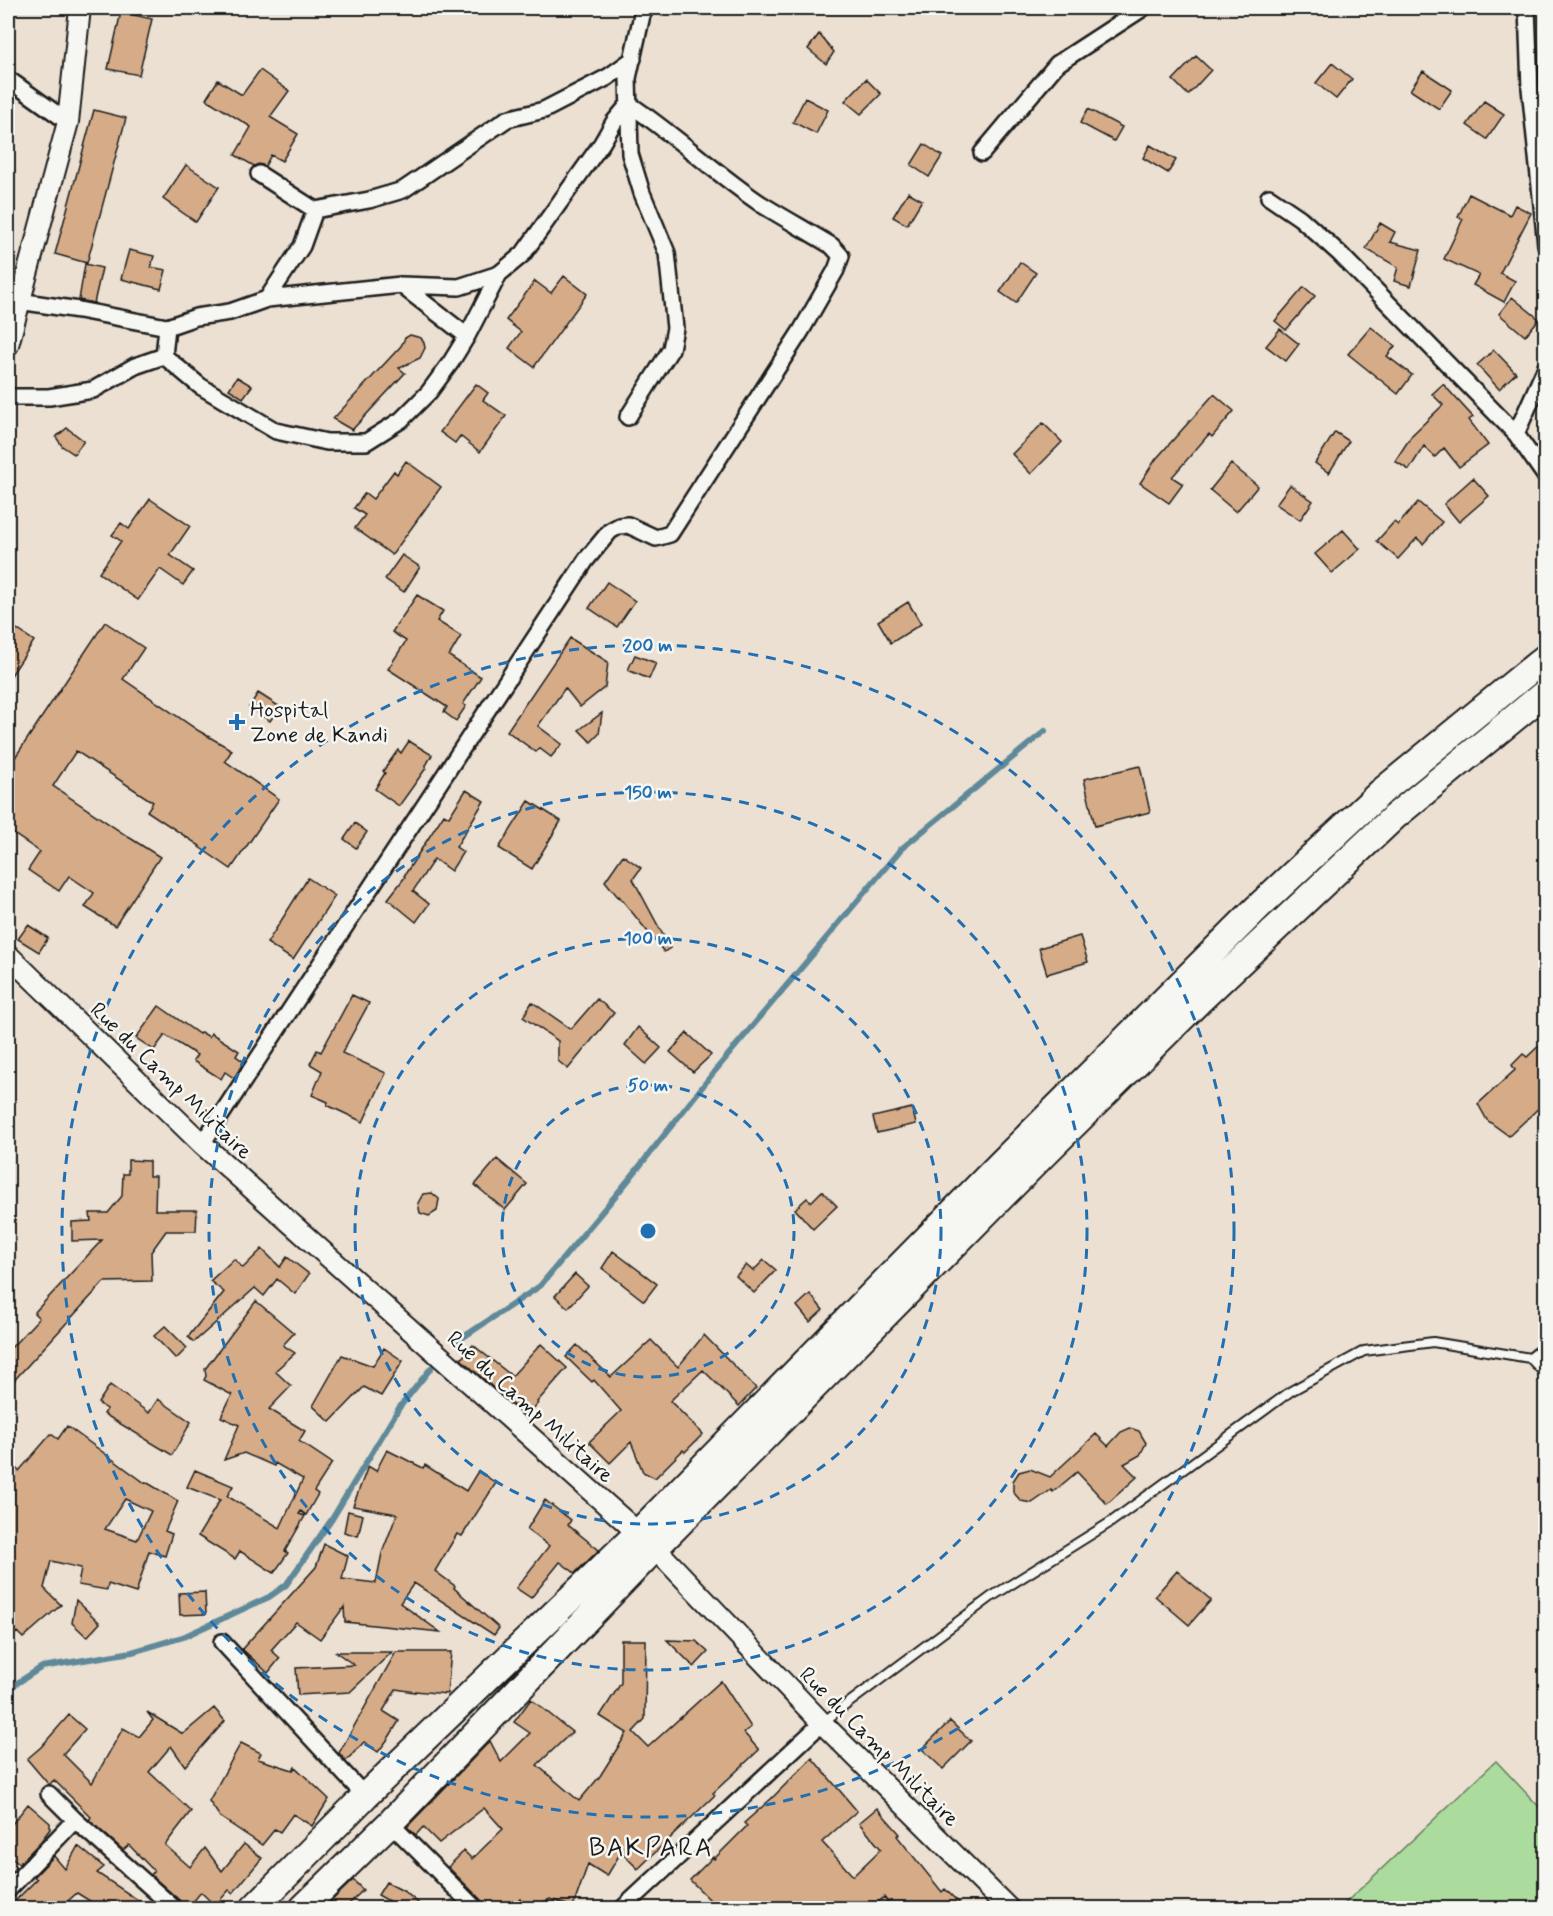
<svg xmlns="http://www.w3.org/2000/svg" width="1553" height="1916" font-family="Mynerve,sans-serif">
  <rect width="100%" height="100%" fill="#ece0d2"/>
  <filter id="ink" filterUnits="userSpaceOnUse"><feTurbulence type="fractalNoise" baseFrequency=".0167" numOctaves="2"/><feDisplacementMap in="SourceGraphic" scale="12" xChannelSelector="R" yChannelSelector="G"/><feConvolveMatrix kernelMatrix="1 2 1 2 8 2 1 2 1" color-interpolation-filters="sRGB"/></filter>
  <g filter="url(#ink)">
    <!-- green -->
    <path fill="#abdc9d" stroke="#647c5c" stroke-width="1.5" d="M1496,1761L1545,1813V1908H1340Z"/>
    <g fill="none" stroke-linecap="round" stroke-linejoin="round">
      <!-- stream -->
      <path stroke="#5f8999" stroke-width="6" d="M456,1342L540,1286L631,1177L714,1072L901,849L1045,731
        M8,1689L42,1667L132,1652L183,1637L269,1597L286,1585L332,1519L399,1408L431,1368"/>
    </g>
    <!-- building -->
    <path fill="#d6ac88" stroke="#1c1c1c" stroke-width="1.5" fill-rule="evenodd" d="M121,12L152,19L139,75L108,69Z
      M819,34L834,52L826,64L808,49Z
      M1196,56L1211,70L1188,95L1173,80Z
      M1332,63L1352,79L1336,99L1316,83Z
      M260,70L289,91L270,117L298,134L282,161L271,155L265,166L259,164L254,166L235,155L251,127L206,99L218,80L242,95Z
      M1423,71L1452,90L1439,109L1410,90Z
      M866,79L881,94L861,114L845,101Z
      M805,98L828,110L816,134L793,122Z
      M1484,101L1504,114L1487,139L1467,125Z
      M1088,109L1122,127L1114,141L1080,123Z
      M94,110L126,118L87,263L55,254Z
      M924,144L942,156L929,177L911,165Z
      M1150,145L1176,160L1168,173L1143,158Z
      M186,165L219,187L196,222L163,199Z
      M908,192L922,200L907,225L893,217Z
      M1469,194L1510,215L1515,205L1531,213L1500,273L1515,281L1504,302L1473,285L1479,275L1444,259L1463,219L1458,217Z
      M1380,223L1395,232L1390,242L1421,250L1411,286L1394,281L1398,267L1366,249Z
      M129,250L154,256L151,267L166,270L161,289L121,279Z
      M1020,262L1036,273L1016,303L1000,292Z
      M85,264L102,268L94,303L79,300Z
      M564,276L587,294L534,367L509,348L521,332L506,320L535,281L551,293Z
      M1304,287L1315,296L1286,330L1275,321Z
      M1512,297L1539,319L1525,336L1499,314Z
      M1371,327L1395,346L1387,356L1412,375L1398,394L1348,354Z
      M1280,329L1299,344L1286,361L1266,346Z
      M410,335L421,338L424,343L425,348L420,358L399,368L405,373L352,430L333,419L401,346L405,338Z
      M1494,350L1516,373L1499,389L1477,365Z
      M237,377L252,386L243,398L229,389Z
      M476,384L488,393L483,400L506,416L480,452L460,436L455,443L440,432Z
      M1443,384L1473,417L1469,420L1488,445L1459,467L1444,448L1435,457L1424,446L1409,470L1395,461L1412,435L1443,405L1432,394Z
      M1214,394L1234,411L1212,437L1209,434L1172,477L1183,484L1169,503L1140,483L1156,459Z
      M1043,423L1062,442L1031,474L1012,454Z
      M67,428L84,441L74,454L62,446L56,437Z
      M1335,432L1349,441L1329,473L1315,463Z
      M406,461L441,487L392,555L355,528L365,515L354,508L365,493L373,499L394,471L397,474Z
      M1231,464L1258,486L1236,512L1210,490Z
      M1473,478L1489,496L1459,522L1444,504Z
      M1290,485L1313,501L1300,520L1276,504Z
      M150,499L190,526L170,555L193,571L183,585L160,569L138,600L99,573L121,541L112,535L121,523L129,529Z
      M1418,502L1442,522L1423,544L1417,538L1398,559L1377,541L1394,522L1398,525Z
      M1343,530L1360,549L1332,573L1315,554Z
      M402,555L420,567L404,592L385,579Z
      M607,582L635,601L617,627L589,608Z
      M417,595L443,611L437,621L461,636L449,656L481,677L463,704L466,706L456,721L444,712L447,707L388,669L406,641L392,632Z
      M908,602L921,624L891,643L878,621Z
      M105,622L144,648L123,679L199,731L232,750L225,761L279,799L231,869L199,847L200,846L147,811L153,802L76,751L53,786L130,838L160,857L115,926L85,907L94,893L69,876L59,891L28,870L40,852L8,830V768Z
      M8,623L34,641L8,680Z
      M570,638L608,662L605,687L580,707L565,688L538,726L562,744L551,757L539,748L536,752L507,731Z
      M635,655L656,663L649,679L628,670Z
      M258,693L280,707L270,721L249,707Z
      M602,713L599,734L591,742L579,730Z
      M409,741L432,755L425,767L426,768L399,806L375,789L385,773L383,771L398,750L401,753Z
      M1140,766L1150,812L1095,826L1084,779Z
      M466,790L484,801L456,847L463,852L451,871L434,859L413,891L429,904L416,922L388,899L405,877L404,876L444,814L449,817Z
      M529,801L561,821L532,869L499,848Z
      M355,823L367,832L356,848L344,839Z
      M623,855L641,868L633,879L670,948L664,952L619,896L618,897L605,881Z
      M308,878L335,896L293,960L267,943Z
      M28,925L48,938L39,952L18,939Z
      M1080,936L1088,962L1047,974L1039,948Z
      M352,995L369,1003L342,1053L386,1073L363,1122L327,1105L328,1102L312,1095L322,1071L310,1064L317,1050L321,1052Z
      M597,999L614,1013L568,1069L558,1061V1041L523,1017L532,1002L571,1029Z
      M159,1006L199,1034L201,1032L209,1037L211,1033L239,1051L236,1056L244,1062L234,1078L225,1072L221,1079L193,1061L197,1055L165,1035L154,1050L136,1038Z
      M638,1027L661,1048L646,1064L625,1045Z
      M687,1033L711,1055L693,1072L670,1052Z
      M1545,1040V1102L1509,1136L1487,1120L1478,1104L1515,1070L1512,1065L1523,1054L1527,1057Z
      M912,1108L916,1124L877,1133L873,1117Z
      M497,1159L527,1184L505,1210L475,1185Z
      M128,1160L149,1161V1176H156L155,1210H197L196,1231H166L151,1252L152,1281L104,1282L8,1387V1351L39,1318L34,1313L102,1240L72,1241V1222L91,1221L90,1213H108L122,1196L123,1174H128Z
      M822,1191L837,1206L813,1229L795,1209L807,1198L811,1202Z
      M432,1193L439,1199L437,1211L429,1216L420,1213L418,1203L423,1194Z
      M262,1249L280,1267L287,1257L309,1274L295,1294L277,1279L264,1296L255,1288L194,1342L188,1337L224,1292L210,1281L234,1259L243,1268Z
      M613,1251L657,1284L644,1301L602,1268Z
      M764,1260L776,1270L754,1293L736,1276L746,1265L753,1271Z
      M575,1274L588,1286L568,1308L555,1296Z
      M810,1294L823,1310L810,1322L797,1306Z
      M256,1301L294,1333L283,1345L295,1353L275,1371L291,1386L269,1409L305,1431L299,1441L332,1463L314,1491L318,1494L306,1515L301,1511L299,1514L305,1516L285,1551L288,1553L274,1573L240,1551L235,1559L198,1536L220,1500L187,1487L195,1470L233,1486L227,1496L280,1528L303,1479L275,1463L274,1466L244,1453L224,1460L239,1425L221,1417L232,1395L204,1380L206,1376L205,1369Z
      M165,1326L187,1348L176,1359L154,1336Z
      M704,1335L756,1388L739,1406L703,1370L670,1401L703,1434L685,1452L683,1450L655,1478L643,1472L631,1442L610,1463L589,1442L621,1411L594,1380L592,1382L566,1357L577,1345L611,1377L651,1340L678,1367Z
      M541,1344L567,1368L537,1402L538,1403L526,1417L461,1359L473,1345L512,1376Z
      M384,1348L403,1361L381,1396L364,1387L330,1422L313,1406L342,1355L373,1366Z
      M110,1385L149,1413L158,1399L191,1422L172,1455L104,1414L107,1409L98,1403Z
      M67,1426L145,1483L146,1482L178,1501L165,1531L172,1534L165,1556L149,1551L136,1593L108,1584L107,1590L78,1585L81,1568L51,1561L44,1588L61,1605L23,1638L17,1632L8,1642V1461L19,1471L51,1434L58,1439ZM125,1499L151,1511L137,1540L105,1529Z
      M1130,1428L1139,1431L1146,1443L1140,1455L1124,1464L1137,1477L1107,1504L1077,1472L1053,1492L1051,1490L1032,1503L1021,1501L1013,1492V1481L1019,1472L1030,1469L1050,1477L1096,1434L1108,1446L1121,1432Z
      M387,1450L423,1468L425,1465L466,1491L478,1471L496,1483L462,1536L457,1534L435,1571L455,1586L454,1588L499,1628L494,1635L414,1583L400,1603L440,1632L345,1622L344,1607L320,1639L296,1622L271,1650L280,1658L268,1673L242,1649L316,1567L324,1544L348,1556L342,1579L376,1583L382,1553L397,1514L353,1506L368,1466L376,1471Z
      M545,1500L571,1520L568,1525L599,1550L575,1573L560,1562L531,1598L516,1588L549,1546L527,1529Z
      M348,1511L363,1515L358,1536L344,1532Z
      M1177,1571L1211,1600L1189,1625L1155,1596Z
      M205,1592L206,1614L180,1615L179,1593Z
      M76,1600L100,1623L87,1637L72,1623Z
      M621,1640H646L645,1719L633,1732L648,1747L721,1681L751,1727L744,1733L759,1750L713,1793L715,1795L638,1869L621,1852L607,1876L588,1864L573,1907L550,1899L530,1908H525L520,1899L509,1908H484L482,1901L448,1867L464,1851L472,1859L503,1829L484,1808L439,1843L423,1827L416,1835L407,1827L490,1741L501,1762L530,1733L514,1722L531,1699L572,1732L537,1765L579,1801L600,1776L627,1733L600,1716L621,1683Z
      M667,1640L696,1641L708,1652L694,1667Z
      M336,1652H392L350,1692L298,1695L296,1668L354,1665Z
      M396,1652H451L447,1694L415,1691V1692L396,1689L383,1711L399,1721L388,1739L378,1752L364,1742L346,1761L339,1753Z
      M214,1708L225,1721L185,1766L171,1746L149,1772L191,1811L165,1845L190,1867L205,1848L222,1871L244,1844L262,1858L233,1893L229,1890L215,1906L201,1892L188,1908H184L180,1901L151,1875L154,1871L129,1845L123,1850L89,1820L91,1817L54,1780L49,1785L27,1759L41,1747L69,1715L85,1729L63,1754L92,1783L123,1728L139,1737L153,1720L147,1712L183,1734Z
      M950,1721L971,1741L943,1769L922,1749Z
      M241,1743L261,1753L258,1759L293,1770L295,1767L329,1799L312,1826L293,1814L280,1832L275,1829L262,1845L220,1817L209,1801Z
      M812,1758L857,1811L822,1842L853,1876L881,1849L859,1823L877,1808L900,1834L897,1836L942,1892L945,1889L964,1908H925L920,1903L913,1908H892L884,1897L872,1908H718L690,1880L713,1857L714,1859L747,1826L744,1823L772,1798Z
      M28,1804L50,1823V1829L41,1841L19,1864L8,1855V1829Z
      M78,1846L104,1867L97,1873L150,1908H101L77,1893L60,1908H8L37,1879L34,1877L54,1856L65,1869Z
      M353,1880L363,1890L345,1908H324Z
      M386,1882L405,1892L424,1908H401L378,1895Z"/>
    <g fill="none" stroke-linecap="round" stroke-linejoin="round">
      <defs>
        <path id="service" d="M1530,1358L1546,1345
          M823,1722L991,1597L1111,1522L1291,1391L1364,1351L1433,1342L1530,1358L1546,1375"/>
        <path id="minor" d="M1527,8L1530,88L1546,245
          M8,79L68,122
          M982,153L1057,64L1143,8
          M259,174L315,210
          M1269,197L1300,218L1340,254L1516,434
          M267,299L302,246L315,210L369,200L403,190L507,119L544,110L608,77L633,59
          M19,301L79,310L167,327L164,356
          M167,327L196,317L230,312L267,299L401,285L467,336
          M164,356L200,386L276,431L327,442H366L401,420L429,392L451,362L467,336L499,274
          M1546,367L1516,434L1546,477
          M8,397H49L93,390L135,366L164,356
          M628,417L671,349L675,328L667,253L642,193L630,154L628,78L642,15L646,8
          M202,1144L586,560L610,531L619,526L628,525L656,538L670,534L801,331L836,270L841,256L832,246C809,232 784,218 761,204C715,173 675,135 629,104L614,122L602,143L523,254L499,274L459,287L401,285
          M222,1642L365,1796
          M49,1794L75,1820L174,1908
          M390,1823L475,1908
          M8,1890L75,1820
          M623,1908L822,1723"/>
        <path id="tertiary" d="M8,345L68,122L80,8
          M8,955L202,1144L655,1548L822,1723L1008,1908"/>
        <path id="primary" d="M254,1908L365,1796L638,1533L999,1165L1258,907L1381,792L1546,657
          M303,1908L390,1823L655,1548L1044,1154L1200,1000L1394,817L1546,692"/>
      </defs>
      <!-- service casing -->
      <use href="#service" stroke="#1c1c1c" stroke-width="12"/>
      <!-- minor casing -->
      <use href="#minor" stroke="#1c1c1c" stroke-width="20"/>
      <!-- tertiary casing -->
      <use href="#tertiary" stroke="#1c1c1c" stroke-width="24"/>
      <!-- primary casing -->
      <use href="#primary" stroke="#1c1c1c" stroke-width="30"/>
      <!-- service -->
      <use href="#service" stroke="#f6f6f2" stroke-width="8"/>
      <!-- minor -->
      <use href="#minor" stroke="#f6f6f2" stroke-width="15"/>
      <!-- tertiary -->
      <use href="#tertiary" stroke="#f6f6f2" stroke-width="20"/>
      <!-- primary -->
      <use href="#primary" stroke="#f6f6f2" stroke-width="26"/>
    </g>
  </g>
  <!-- distance rings -->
  <g fill="none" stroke="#1f6fb2" stroke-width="3" stroke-dasharray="10 8">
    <circle cx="648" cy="1231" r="146"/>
    <circle cx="648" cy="1231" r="293"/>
    <circle cx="648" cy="1231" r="439"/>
    <circle cx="648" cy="1231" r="586"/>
  </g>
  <!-- markers -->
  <path fill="#1f6fb2" stroke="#f6f6f2" stroke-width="2" d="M234 713h6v6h6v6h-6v6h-6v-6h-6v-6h6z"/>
  <g text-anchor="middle" stroke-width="5" stroke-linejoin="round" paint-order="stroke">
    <!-- poi labels -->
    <g font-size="22" fill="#1c1c1c" stroke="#f6f6f2" text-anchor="start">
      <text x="250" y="717">Hospital<tspan x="250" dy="25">Zone de Kandi</tspan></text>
    </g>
    <!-- street labels -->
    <g font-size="22" fill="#1c1c1c" stroke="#f6f6f2">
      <text transform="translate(172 1080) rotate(44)" y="8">Rue du Camp Militaire</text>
      <text transform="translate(531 1406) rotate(42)" y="8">Rue du Camp Militaire</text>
      <text transform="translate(880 1746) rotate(45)" y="8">Rue du Camp Militaire</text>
    </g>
    <!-- quarter labels -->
    <g font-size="26" letter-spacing="1.5" fill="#1c1c1c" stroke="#f6f6f2">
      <text x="651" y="1856">BAKPARA</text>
    </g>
  </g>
  <circle cx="648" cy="1231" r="9" fill="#1f6fb2" stroke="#f6f6f2" stroke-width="3"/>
  <g font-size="18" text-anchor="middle" font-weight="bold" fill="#1f6fb2" stroke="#f6f6f2" stroke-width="5" stroke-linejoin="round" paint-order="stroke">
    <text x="648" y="651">200 m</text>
    <text x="648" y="798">150 m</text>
    <text x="648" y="944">100 m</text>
    <text x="648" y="1091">50 m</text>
  </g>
  <!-- margin -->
  <rect width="1553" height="1916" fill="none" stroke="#f6f6f2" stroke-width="30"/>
  <rect x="15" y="15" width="1523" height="1886" fill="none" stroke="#1c1c1c" stroke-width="2" filter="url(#ink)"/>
</svg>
